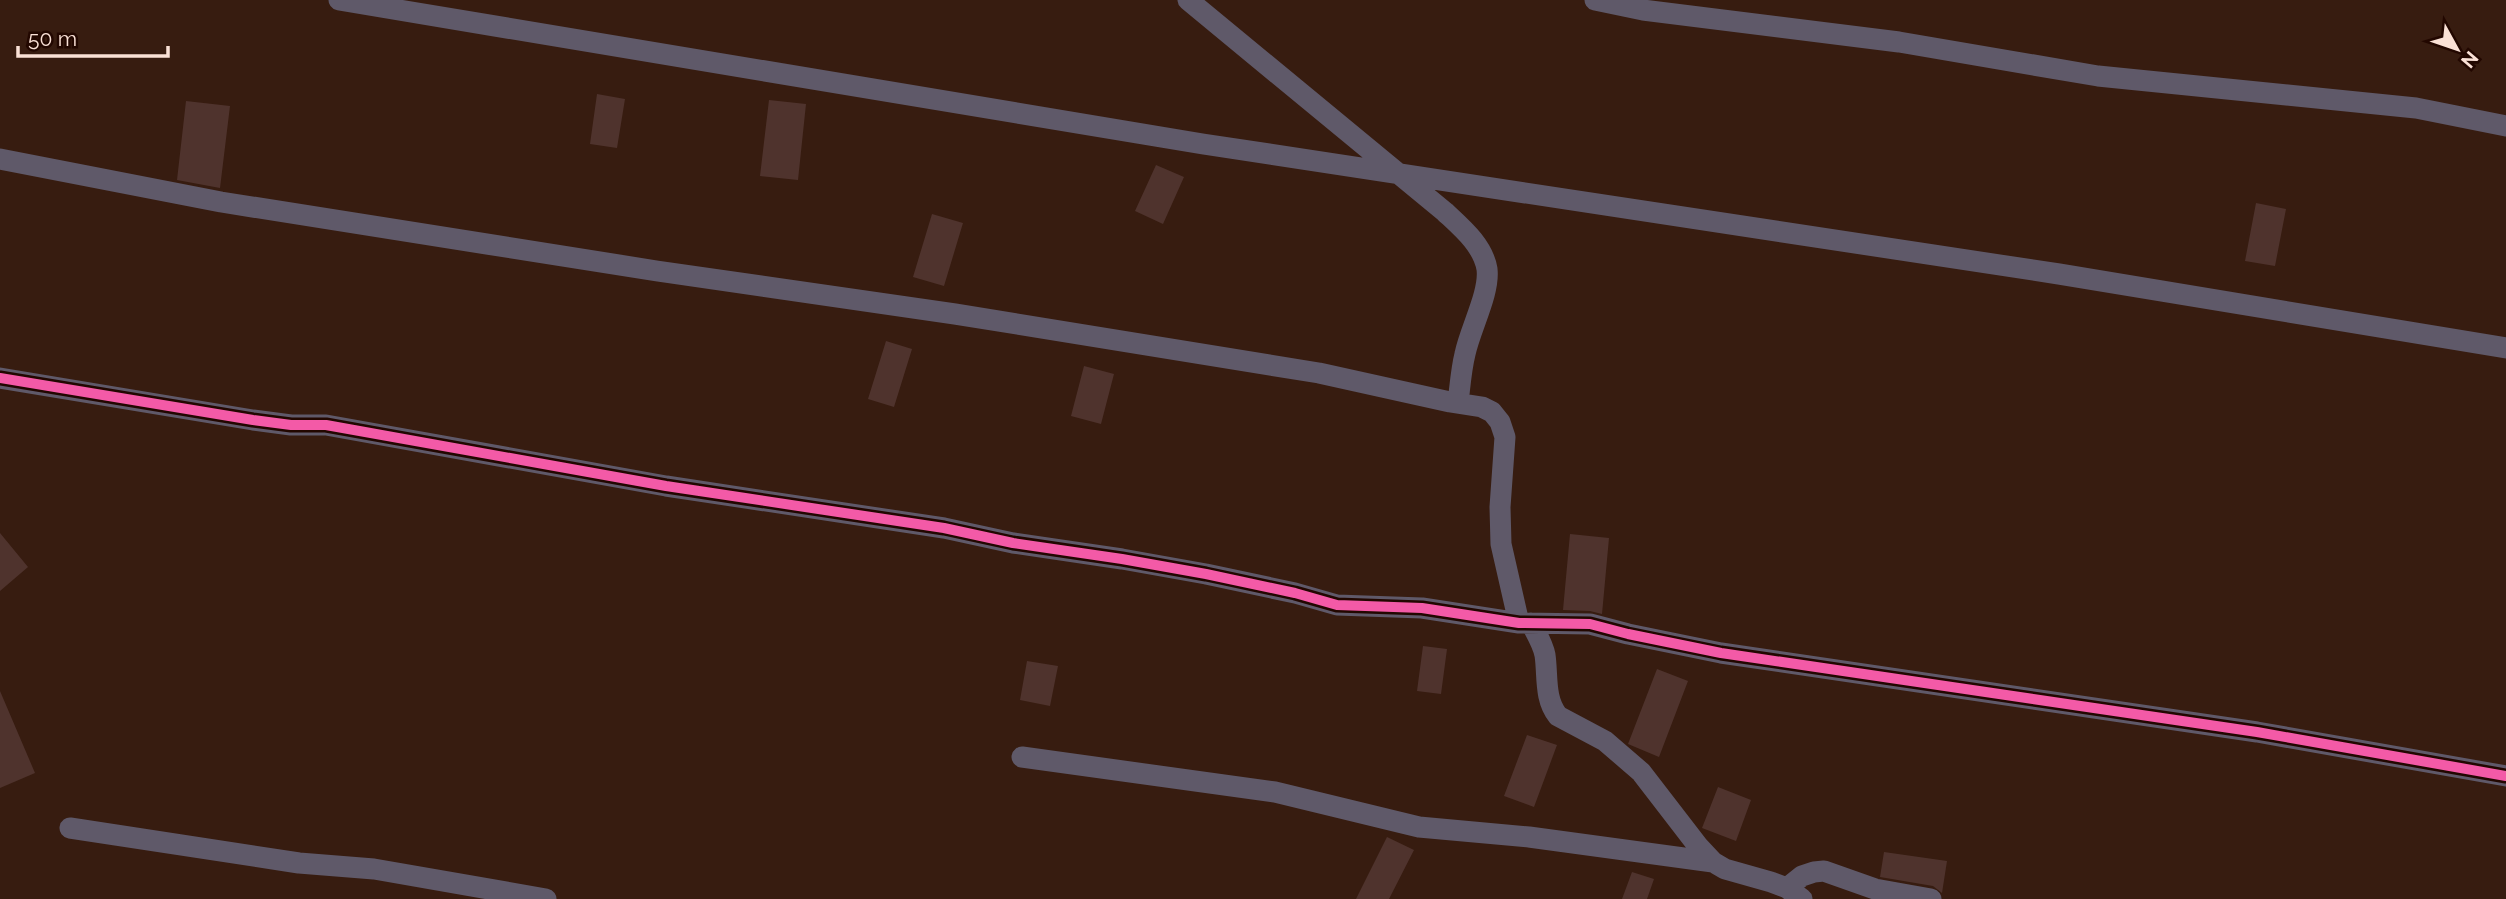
<svg xmlns="http://www.w3.org/2000/svg" width="2506" height="899" font-family="Raleway,sans-serif">
  <rect width="100%" height="100%" fill="#371c10"/>
  <!-- building -->
  <path fill="#4f332d" d="M597,94L625,99L617,148L590,144Z
    M769,100L806,104L798,180L760,176Z
    M186,101L230,106L220,188L177,180Z
    M1156,165L1184,177L1163,224L1135,211Z
    M2256,203L2286,209L2275,266L2245,261Z
    M932,214L963,223L944,286L913,277Z
    M886,341L912,349L894,407L868,399Z
    M1084,366L1114,374L1101,424L1071,416Z
    M0,533L28,567L0,591Z
    M1570,534L1609,538L1602,614L1590,611L1563,610Z
    M1423,646L1447,649L1441,694L1417,691Z
    M1027,661L1058,666L1050,706L1020,700Z
    M1657,669L1688,681L1659,757L1628,744Z
    M0,691L35,773L0,788Z
    M1527,735L1557,745L1534,807L1504,796Z
    M1718,787L1751,800L1736,841L1702,828Z
    M1387,837L1414,850L1389,899H1356Z
    M1884,852L1947,861L1942,893L1933,886L1880,877Z
    M1632,872L1654,879L1647,899H1622Z"/>
  <g fill="none" stroke-linecap="round" stroke-linejoin="round">
    <!-- street -->
    <path stroke="#5f5969" stroke-width="21" d="M339,0L1203,144L2059,274L2506,348
      M1188,0L1445,212C1461,227 1483,245 1487,269C1490,293 1470,329 1465,354C1461,370 1460,387 1458,403
      M1595,0L1643,10L1899,42L2098,76L2416,108L2506,126
      M0,159L221,202L657,271L955,314L1319,373L1450,402L1482,407L1492,412L1500,422L1505,437L1500,507L1501,544L1519,623
      M0,378L253,420L291,425H326L666,486L944,528L1013,543L1122,559L1206,574L1295,593L1337,605L1422,608L1519,623L1590,624L1628,634L1721,653L2257,732L2506,776
      M1531,623C1536,633 1543,644 1545,655C1548,675 1544,699 1558,716L1605,741L1641,772L1698,846L1713,862L1725,869L1771,882L1787,888L1802,899
      M1022,757L1275,792L1419,827L1529,837L1713,862
      M70,828L299,863L374,869L546,899
      M1787,888L1802,876L1814,872L1824,871L1875,889L1931,899"/>
    <defs>
      <path id="cycleway" d="M0,378L253,420L291,425H326L666,486L944,528L1013,543L1122,559L1206,574L1295,593L1337,605L1422,608L1519,623L1590,624L1628,634L1721,653L2257,732L2506,776"/>
    </defs>
    <!-- cycleway casing -->
    <use href="#cycleway" stroke="#220700" stroke-width="15"/>
    <!-- cycleway -->
    <use href="#cycleway" stroke="#f35aa7" stroke-width="10"/>
  </g>
  <!-- north arrow -->
  <g transform="translate(2457 49) rotate(130)" stroke="#220700" stroke-width="5" paint-order="stroke">
  <path d="M0-5L12 26L0 18L-12 26Z" fill="#fae1d6"/>
  <text y="-10" font-size="19" font-weight="bold" text-anchor="middle" fill="#fae1d6">N</text>
  </g>
  <!-- scale -->
  <path d="M18 46v10h150v-10" fill="none" stroke="#fae1d6" stroke-width="3.5"/>
  <text x="28" y="46" font-size="21" fill="#fae1d6" stroke="#220700" stroke-width="5" paint-order="stroke">50 m</text>
</svg>
